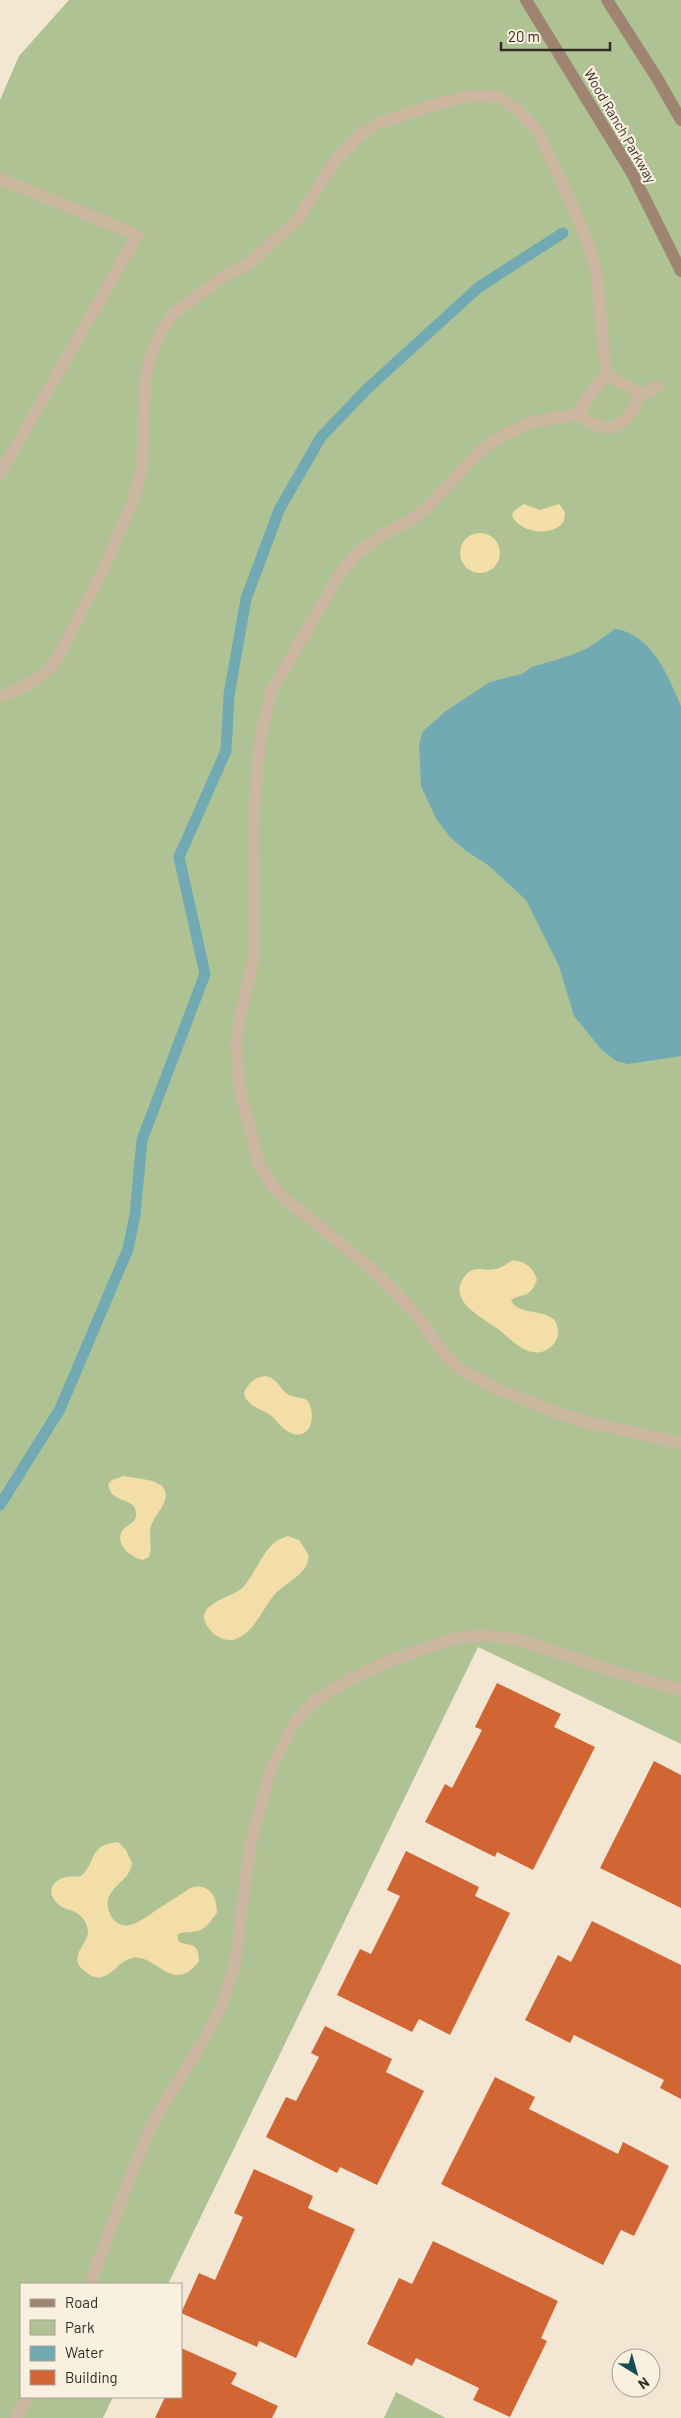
<svg xmlns="http://www.w3.org/2000/svg" width="681" height="2418" font-family="Barlow,sans-serif">
  <rect width="100%" height="100%" fill="#f3e7d4"/>
  <!-- green -->
  <path fill="#afc293" d="M69,0H681V1744L478,1647L168,2284H21V2397H113L103,2418H0V100L19,56Z
    M396,2392L446,2418H384Z"/>
  <!-- sand -->
  <path fill="#f2dea6" d="M524,504L540,510L559,504L565,512L564,521C553,538 518,533 512,515L514,511Z
    M460 553a20 20 0 1 1 40 0a20 20 0 1 1-40 0Z
    M513,1260C526,1262 533,1267 537,1280C529,1299 525,1292 511,1300C519,1319 557,1305 558,1330C559,1336 555,1343 551,1347C531,1363 512,1340 498,1329C483,1318 445,1300 465,1276C474,1264 484,1272 496,1269C502,1268 507,1263 513,1260Z
    M265,1376C277,1378 278,1386 286,1393C292,1399 302,1396 308,1401C317,1416 310,1443 289,1432C281,1428 276,1419 269,1414C262,1410 254,1408 249,1402C245,1399 245,1396 244,1392C250,1382 254,1378 265,1376Z
    M124,1476C140,1480 176,1478 163,1505C159,1512 154,1518 151,1526C148,1536 153,1546 149,1557L143,1560C133,1558 116,1547 121,1533C124,1525 138,1524 136,1512C134,1496 111,1505 108,1484L112,1480Z
    M288,1536L299,1540L308,1554C309,1560 308,1563 305,1568C297,1579 285,1584 276,1593C263,1607 255,1632 236,1639C228,1642 218,1638 212,1632C208,1628 203,1621 204,1615C209,1599 235,1597 244,1586C259,1569 264,1542 288,1536Z
    M118,1842L126,1850L132,1863C131,1878 114,1884 109,1897C106,1904 108,1909 111,1916C125,1938 146,1916 161,1907C170,1901 181,1895 190,1888C208,1882 217,1895 217,1913C212,1919 207,1927 200,1930C192,1934 184,1930 177,1935L179,1942L194,1946L198,1951L199,1961C172,1998 154,1949 129,1959C114,1965 105,1987 87,1973C64,1957 89,1945 88,1930C87,1924 83,1917 78,1914C72,1909 64,1910 58,1904C46,1894 51,1880 66,1877C71,1876 76,1877 81,1876C97,1863 87,1845 118,1842Z"/>
  <!-- water -->
  <path fill="#71aab2" d="M615,629C652,634 668,676 681,706V1056L628,1064L616,1061L601,1049L574,1016L559,966L526,900L488,865L466,851L450,837L437,820L421,786L419,744L423,731L446,711L490,682L522,674L532,667L572,655L588,648Z"/>
  <g fill="none" stroke-linecap="round" stroke-linejoin="round">
    <!-- stream -->
    <path stroke="#71aab2" stroke-width="11" d="M0,1505L60,1409L128,1249L135,1215L142,1140L205,974L179,857L226,751L229,695L246,599L279,510L321,437L368,388L479,287L563,233"/>
  </g>
  <!-- building -->
  <path fill="#d16634" d="M497,1683L561,1714L554,1727L595,1747L533,1870L497,1852L495,1857L425,1822L445,1784L452,1788L482,1730L475,1727Z
    M654,1761L681,1775V1908L600,1868Z
    M406,1851L479,1887L475,1896L510,1913L450,2035L419,2019L412,2032L337,1995L360,1949L371,1954L400,1896L387,1890Z
    M592,1921L681,1965V2099L660,2088L664,2080L574,2035L570,2043L525,2020L558,1955L571,1962Z
    M325,2026L392,2059L386,2072L424,2091L377,2185L340,2167L337,2173L266,2137L286,2097L296,2101L319,2057L311,2053Z
    M495,2077L535,2097L529,2109L618,2154L623,2142L669,2166L634,2236L621,2230L603,2265L441,2184Z
    M254,2169L313,2196L308,2208L355,2229L296,2358L259,2341L257,2347L181,2313L199,2273L215,2280L243,2217L234,2213Z
    M433,2241L558,2301L541,2338L547,2341L510,2417L473,2400L479,2388L416,2358L412,2366L367,2344L399,2278L412,2284Z
    M181,2348L237,2373L231,2384L278,2406L272,2418H155L165,2397H181Z"/>
  <g fill="none" stroke-linecap="round" stroke-linejoin="round">
    <!-- service -->
    <path stroke="#cbb7a0" stroke-width="12" d="M0,179L137,235L0,474
      M640,397C624,430 607,437 578,414L529,423L502,436L479,452L427,508L411,520L380,536L359,552L342,570L271,692L260,741L253,823L254,957L239,1021L236,1044L239,1086L259,1165L272,1185L285,1199L371,1268L395,1292L415,1313L444,1354L458,1368L497,1389L558,1413L586,1422L681,1443
      M578,414L584,402L606,374L631,388L640,397L657,386
      M0,697L20,689L42,676L56,661L103,570L134,499L142,468L145,382L150,357L161,331L174,313L226,275L247,265L298,219L335,161L360,135L379,123L440,103L471,96H496L519,111L538,132L574,209L592,254L597,278L606,374
      M90,2284L127,2185L153,2122L207,2034L222,2005L235,1963L250,1846L270,1771L294,1723L315,1701L353,1678L386,1662L452,1639L484,1635L523,1641L626,1675L681,1690
      M16,2418L28,2397"/>
    <!-- secondary -->
    <path stroke="#9f8571" stroke-width="12" d="M526,0L632,173L681,271
      M607,0L657,78L681,120"/>
  </g>
  <g text-anchor="middle" stroke-width="4.5" stroke-linejoin="round" paint-order="stroke">
    <!-- street labels -->
    <g font-size="14" fill="#342a24" stroke="#faf0e0">
      <text transform="translate(620 126) rotate(60)" y="5">Wood Ranch Parkway</text>
    </g>
  </g>
  <!-- legend -->
  <rect x="20" y="2283" width="162" height="115" fill="#faf0e0" stroke="#aba195"/>
  <rect x="30" y="2299" width="25" height="8" fill="#9f8571" stroke="#aba195"/>
  <text x="65" y="2308" font-size="15" fill="#342a24">Road</text>
  <rect x="30" y="2320" width="25" height="15" fill="#afc293" stroke="#aba195"/>
  <text x="65" y="2333" font-size="15" fill="#342a24">Park</text>
  <rect x="30" y="2346" width="25" height="15" fill="#71aab2" stroke="#aba195"/>
  <text x="65" y="2358" font-size="15" fill="#342a24">Water</text>
  <rect x="30" y="2370" width="25" height="15" fill="#d16634" stroke="#aba195"/>
  <text x="65" y="2383" font-size="15" fill="#342a24">Building</text>
  <!-- north arrow -->
  <g transform="translate(636 2373) rotate(143)"><circle r="24" fill="#faf0e0" stroke="#aba195"/>
  <path d="M0-4L9 19L0 12L-9 19Z" fill="#164f58"/>
  <text y="-8" font-size="14" font-weight="bold" text-anchor="middle" fill="#342a24">N</text>
  </g>
  <!-- scale -->
  <path d="M501 42v8h109v-8" fill="none" stroke="#342a24" stroke-width="2.5"/>
  <text x="508" y="42" font-size="15" fill="#342a24" stroke="#faf0e0" stroke-width="4" paint-order="stroke">20 m</text>
</svg>
